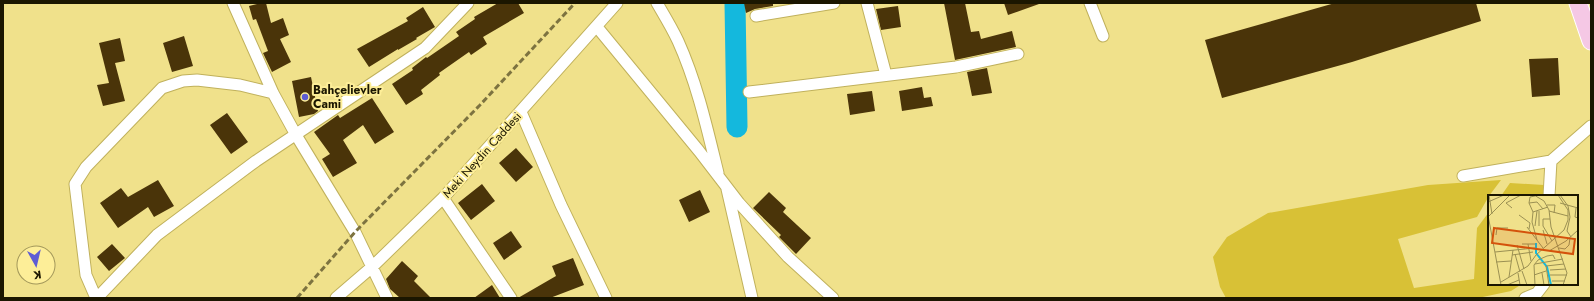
<svg xmlns="http://www.w3.org/2000/svg" width="1594" height="301" font-family="Jost,sans-serif">
  <rect width="100%" height="100%" fill="#f0e18b"/>
  <!-- green -->
  <path fill="#d8c136" d="M1501,180L1489,196L1477,217L1398,239L1414,288L1474,279L1477,228L1489,212V284H1522L1511,291L1478,298H1226L1220,287L1213,257L1227,237L1268,213L1428,185Z
    M1510,183L1544,185L1543,196H1501Z"/>
  <g fill="none" stroke-linecap="round" stroke-linejoin="round">
    <!-- river -->
    <path stroke="#14b8dd" stroke-width="21" d="M735,3L737,127"/>
  </g>
  <!-- building -->
  <path fill="#4a3409" d="M261,3H266L271,23L283,18L289,35L280,39L291,62L272,72L263,53L268,51L256,19L253,20L249,6Z
    M498,3H518L524,13L483,37L487,44L471,55L469,52L439,73L440,75L421,90L423,94L406,105L392,84L413,70L412,68L426,57L427,58L459,36L456,32L475,19L474,17Z
    M744,3H773V6L755,9L746,13Z
    M944,3H965L971,32L979,31L981,39L1012,31L1016,47L955,60Z
    M1004,3H1039V4L1008,15Z
    M1335,3H1476L1481,21L1352,62L1222,98L1205,40Z
    M898,6L901,27L881,30L876,9Z
    M423,7L435,27L416,38L417,39L398,50V49L369,67L357,49L408,21L406,18Z
    M184,36L193,66L172,72L163,43Z
    M120,38L125,61L115,63L125,101L103,106L97,85L109,83L99,43Z
    M1558,58L1560,95L1532,97L1529,59Z
    M987,68L992,93L972,96L967,72Z
    M311,77L318,111L314,114L299,117L292,81Z
    M922,87L924,98L931,97L933,106L902,111L899,91Z
    M872,91L875,111L850,115L847,94Z
    M372,98L394,132L375,144L363,125L343,140L357,163L333,177L322,159L330,154L314,132L338,115L340,118Z
    M227,113L248,142L231,154L210,125Z
    M516,148L533,167L516,182L499,163Z
    M158,180L174,206L154,217L148,207L118,228L100,203L121,188L128,197Z
    M482,184L495,201L471,220L458,203Z
    M700,190L710,212L689,222L679,200Z
    M769,192L786,208L783,212L811,238L796,254L779,237L781,235L753,208Z
    M511,231L522,247L504,260L493,243Z
    M112,244L125,258L109,271L97,257Z
    M573,258L584,285L550,298H518L556,276L552,266Z
    M402,261L418,276L414,281L431,298H400L390,289L386,279Z
    M492,285L500,298H474Z"/>
  <g fill="none" stroke-linecap="round" stroke-linejoin="round">
    <defs>
      <path id="minor" d="M233,3L273,93L296,135L355,232L387,298
        M657,3C664,15 672,28 678,41C697,83 707,128 718,173
        M867,3L886,75
        M1090,3L1103,36
        M756,16L834,3
        M597,27L699,151L739,203L788,257L833,298
        M749,92L956,67L1018,54
        M521,112L561,205L606,298
        M1463,176L1551,161L1591,126
        M727,189L752,298
        M1549,196L1551,161
        M443,198L511,298
        M96,298L86,275L75,184L86,167L162,88L183,81L197,80L240,85L273,93
        M97,298L157,235L256,161L425,48L468,3
        M336,298L372,267L443,198L617,3
        M1525,298L1537,293L1544,284"/>
      <path id="highway" d="M1578,3L1591,41"/>
    </defs>
    <!-- minor casing -->
    <use href="#minor" stroke="#c0b15c" stroke-width="13"/>
    <!-- highway casing -->
    <use href="#highway" stroke="#fff" stroke-width="19"/>
    <!-- minor -->
    <use href="#minor" stroke="#fff" stroke-width="11"/>
    <!-- highway -->
    <use href="#highway" stroke="#f5c8e5" stroke-width="17"/>
    <!-- rail -->
    <path stroke="#7d7340" stroke-width="3" stroke-dasharray="6 3" stroke-linecap="butt" d="M297,298L355,232L480,105L575,3"/>
  </g>
  <!-- markers -->
  <circle fill="#5e5cd4" stroke="#fdee98" stroke-width="1.5" cx="305" cy="97" r="4"/>
  <g text-anchor="middle" stroke-width="4" stroke-linejoin="round" paint-order="stroke">
    <!-- poi labels -->
    <g font-size="12" font-weight="bold" fill="#1b1600" stroke="#fdee98" text-anchor="start">
      <text x="313" y="94">Bahçelievler<tspan x="313" dy="14">Cami</tspan></text>
    </g>
    <!-- street labels -->
    <g font-size="12" fill="#1b1600" stroke="#fdee98">
      <text transform="translate(482 155) rotate(-48)" y="4">Meki Neydin Caddesi</text>
    </g>
  </g>
  <!-- overview -->
  <g transform="translate(1488 195)">
    <rect width="90" height="90" fill="#f0e18b"/>
    <path fill="none" stroke="#14b8dd" stroke-width="2" d="M48,48V58L59,72L63,90"/>
    <path fill="none" stroke="#9b9053" stroke-width="1" d="M1,0L4,19M46,0L56,6L61,15L63,32L79,78L75,90M72,0L80,11L82,22L79,36L83,42M47,1L42,2L41,8L45,17L60,12M0,7L16,0M41,8L49,7L55,14M72,8L90,13M59,10H67L66,18M24,13L18,8L33,0M88,13L87,22L90,23M61,16L80,21M45,17L44,27L49,45M0,20L13,90M31,20L42,28L41,34M0,22L22,0M62,24H55V31L64,46M47,31L49,16M51,31V16M39,32L55,53M55,35L59,49M8,40L9,33H20M34,49H47M40,49L43,66M29,50L36,74M71,53L77,54L81,50L82,43M61,56L78,46L90,35M7,57L47,53M27,59L32,77M24,60L45,57M8,67L23,66M47,69L75,64M62,75L78,74M34,76L39,90M30,78L32,90M54,78L56,90M46,80L58,76M62,80H79M21,82L25,55M64,86H77M13,87L40,71L48,60L76,35L80,25V15L70,0M19,90L31,85M47,90L46,70L50,65L59,61L65,60L67,64M61,90L58,71L76,69"/>
    <path fill="#d4520b" fill-opacity="0.15" stroke="#d4520b" stroke-width="2" d="M6,33L87,44L85,59L4,48Z"/>
    <rect width="90" height="90" fill="none" stroke="#1b1600" stroke-width="2"/>
  </g>
  <!-- border -->
  <rect width="1594" height="301" fill="none" stroke="#1b1600" stroke-width="8"/>
  <!-- north arrow -->
  <g transform="translate(36 265) rotate(172)"><circle r="19" fill="#fdee98" stroke="#a3985b"/>
  <path d="M0-3L7 15L0 10L-7 15Z" fill="#5e5cd4"/>
  <text y="-6" font-size="11" font-weight="bold" text-anchor="middle" fill="#1b1600">K</text>
  </g>
</svg>
